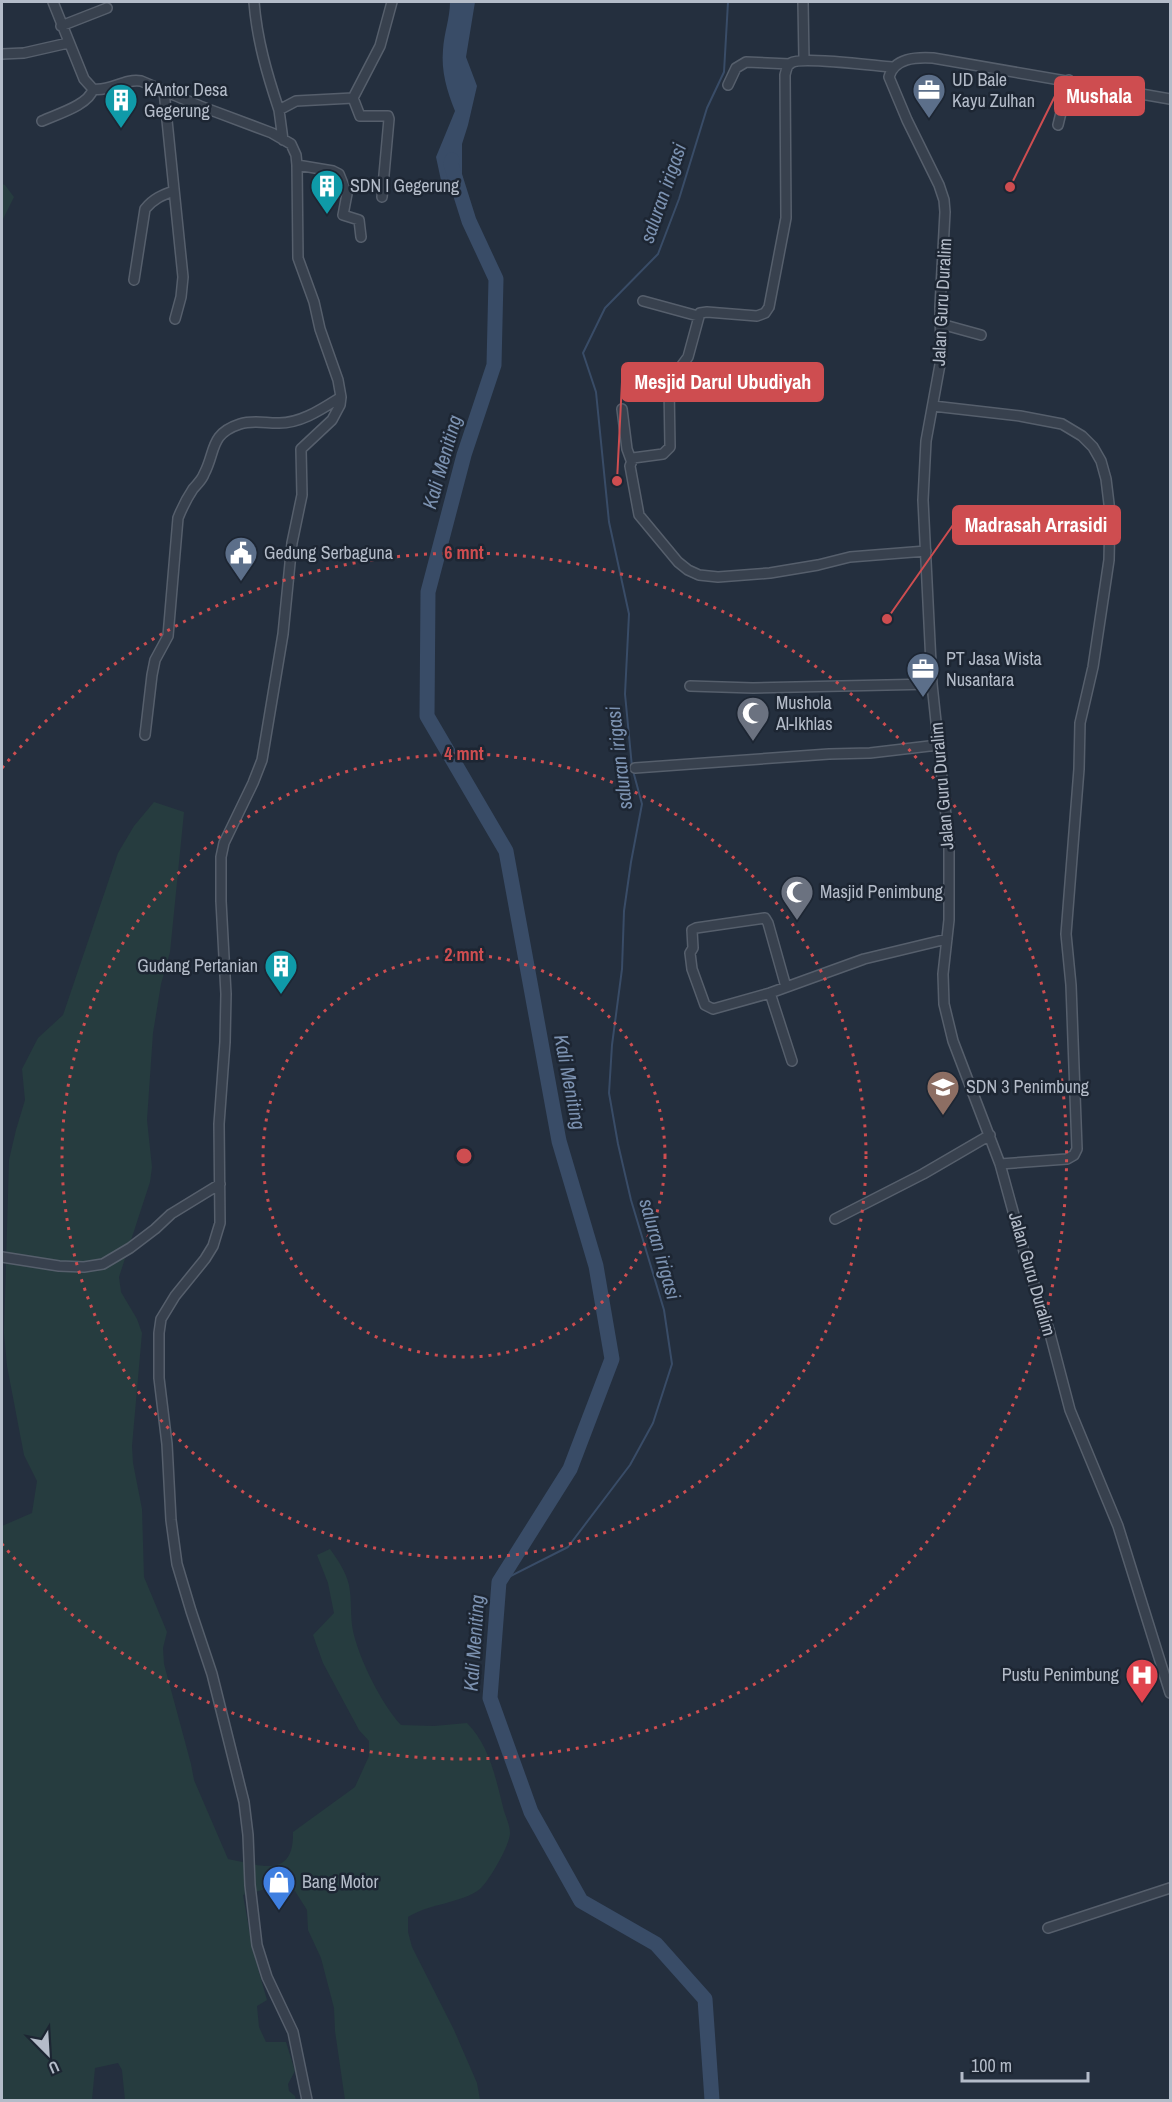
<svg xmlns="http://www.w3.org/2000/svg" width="1172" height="2102" font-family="'Archivo Narrow',sans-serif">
  <rect width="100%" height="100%" fill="#242f3e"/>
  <!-- green -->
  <path fill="#263c3f" d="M2,184L5,185L14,197L2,221Z
    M154,802L184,812L170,952L161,984L153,1033L147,1120L152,1167L150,1182L119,1277L121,1292L137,1319L142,1333L132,1446L133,1463L142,1509L144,1577L167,1632L163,1648L164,1664L191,1764L194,1780L228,1859C260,1865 294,1880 293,1832L355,1787L369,1756V1741L359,1730L323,1663L313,1635L334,1613L328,1583L317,1555L330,1549C338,1560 346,1572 349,1585C352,1601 350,1616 353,1631C359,1659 382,1705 401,1725L434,1726L467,1723C490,1746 496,1780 504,1811C506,1817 510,1826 510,1833C510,1845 489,1881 480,1889C462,1903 428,1904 408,1917V1932L412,1947L454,2030L477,2083L480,2100H345L335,2031L334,2008L321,1958L308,1930L307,1910L295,1891L270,1888L243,1895L253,1951L267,2000L257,2006L259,2027L266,2042H286L295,2071L288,2084L289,2091L295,2096L296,2100H125L122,2070L118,2063L95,2068L92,2100H2V1526L32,1513L37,1481L24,1455L7,1366L4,1333L9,1160L16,1130L25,1100L22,1069L38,1038L63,1015L118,853L134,826Z"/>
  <!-- water -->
  <path fill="#394c67" d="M450,2H475L466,57L477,86L468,125L462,144V176L442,185L436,157L455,111C447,91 441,71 443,50C444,33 450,18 450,2Z"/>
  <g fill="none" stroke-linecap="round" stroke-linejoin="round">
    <!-- stream -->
    <path stroke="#394c67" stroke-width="2" d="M499,1582L568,1547L630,1465L653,1423L672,1364L664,1310L631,1200L618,1144L609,1093L612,1045L622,969L624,911L631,862L642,804L632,767L625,694L629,614L609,522L596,392L583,353L605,308L658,254L679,199L707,108L724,72L728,2"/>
    <!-- river -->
    <path stroke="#394c67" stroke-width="15" d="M452,160L451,164L469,221L496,279L494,365L464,455L428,592L427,716L506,851L559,1141L596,1266L612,1359L570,1469L499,1582L490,1698L531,1812L581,1901L656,1944L705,1999L712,2100"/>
    <defs>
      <path id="street" d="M53,2L84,79L93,89C110,92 124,78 141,81L200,106L272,133L291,144L296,155L297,165L298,258L314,302L320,329L338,380L341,397L340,405L332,420L301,449L302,495L292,543L283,634L262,760L253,783L224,843L221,857V901L226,994L225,1042L219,1124L220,1223L213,1246L205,1259L175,1296L161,1319L159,1333V1378L167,1444L171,1520L177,1564L191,1611L212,1674L244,1802L248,1835L250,1885L257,1945L267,1977L293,2032L307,2100
        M254,2C257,40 267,74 279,110
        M803,2L804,60
        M61,26L107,8
        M2,54L24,53L68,43
        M892,67C876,66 801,56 791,63C787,65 786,71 785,75L786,218L769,307L765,313L757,316L707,312L700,313L688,357L671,380L669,385L670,447L663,454L633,458L630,466L639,515L678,562L688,570L699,575L718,577L770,573L818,565L850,557L926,551
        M728,85L736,68L746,62L790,64
        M164,91L183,277L181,297L175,319
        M353,98L360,116H388L389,119L382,197
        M1170,99L933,58C916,57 894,58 889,77L907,120L939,185L944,200L945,212L940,307L941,359L926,441L923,500L932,684L949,844V920L943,974L944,1004L953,1041L1000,1164L1028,1266L1049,1330L1070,1410L1118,1526L1170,1693
        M42,121C57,114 89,105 93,89
        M1058,125L1069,80
        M283,140L279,110L296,101L353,98L380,46L392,2
        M297,165L333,171L339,174L347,194L343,215L359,220L361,237
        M134,280L145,209C153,199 162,195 174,191
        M643,301L698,316
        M941,324L981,335
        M933,406L1020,416L1062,424L1082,436L1093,447L1101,461L1106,479L1110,512L1109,560L1093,667L1080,723L1079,769L1066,934L1071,985L1077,1149L1074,1155L1067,1159L1000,1164
        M622,409L627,449L631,460
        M690,686L753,688L932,684
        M145,735L152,675L155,660L168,636L178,518C182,508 187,498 193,489C197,484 202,480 204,474C216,452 209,434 240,424C252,420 265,423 277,423C300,424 322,409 341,397
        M635,768L829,754L870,753L938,745
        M786,987L768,923L765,918L696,928L692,930L693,948L690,953L692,969L705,1005L713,1009L770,993L864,959L947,939
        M770,993L792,1061
        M835,1219L923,1174L990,1135
        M2,1257L59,1266L84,1267L103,1264L130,1248L155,1229L171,1214L220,1184
        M1048,1928L1170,1888"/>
    </defs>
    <!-- street casing -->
    <use href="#street" stroke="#565f6c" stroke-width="12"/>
    <!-- street -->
    <use href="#street" stroke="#38414e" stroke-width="9"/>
  </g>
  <!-- distance rings -->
  <g fill="none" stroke="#ce4d50" stroke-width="3" stroke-dasharray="3 6">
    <circle cx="464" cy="1156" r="201"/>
    <circle cx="464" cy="1156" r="402"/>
    <path d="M2 768A603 603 0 1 1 2 1544"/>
  </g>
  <!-- icons -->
  <defs>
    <symbol id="office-pin" viewBox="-11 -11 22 30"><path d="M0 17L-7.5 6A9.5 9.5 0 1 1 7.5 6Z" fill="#5c6f8a" stroke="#1d2633"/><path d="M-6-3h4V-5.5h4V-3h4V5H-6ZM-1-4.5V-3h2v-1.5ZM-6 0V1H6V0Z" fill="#fff"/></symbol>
    <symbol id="building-pin" viewBox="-11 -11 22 30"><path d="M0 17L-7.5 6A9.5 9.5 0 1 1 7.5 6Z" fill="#0f9aa8" stroke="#1d2633"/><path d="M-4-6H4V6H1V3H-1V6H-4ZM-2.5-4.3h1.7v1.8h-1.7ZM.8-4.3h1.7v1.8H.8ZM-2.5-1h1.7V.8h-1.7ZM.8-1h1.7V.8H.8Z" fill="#fff"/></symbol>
    <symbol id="civic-pin" viewBox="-11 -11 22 30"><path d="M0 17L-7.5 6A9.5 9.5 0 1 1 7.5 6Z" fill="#5c6f8a" stroke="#1d2633"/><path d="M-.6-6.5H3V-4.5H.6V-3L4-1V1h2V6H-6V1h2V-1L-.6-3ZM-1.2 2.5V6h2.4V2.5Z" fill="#fff"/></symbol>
    <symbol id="mosque-pin" viewBox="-11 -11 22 30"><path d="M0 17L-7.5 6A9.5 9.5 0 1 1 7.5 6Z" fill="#6b7280" stroke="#1d2633"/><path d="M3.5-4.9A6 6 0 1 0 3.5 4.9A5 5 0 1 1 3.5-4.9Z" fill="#fff"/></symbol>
    <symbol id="school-pin" viewBox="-11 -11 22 30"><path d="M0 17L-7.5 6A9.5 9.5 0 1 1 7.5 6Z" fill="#8d6e63" stroke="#1d2633"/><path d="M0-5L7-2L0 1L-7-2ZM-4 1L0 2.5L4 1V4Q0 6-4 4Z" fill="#fff"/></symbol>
    <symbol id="hospital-pin" viewBox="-11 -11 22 30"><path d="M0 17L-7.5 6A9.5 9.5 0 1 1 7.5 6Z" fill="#e0444e" stroke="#1d2633"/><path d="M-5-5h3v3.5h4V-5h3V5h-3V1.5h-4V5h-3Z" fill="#fff"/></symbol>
    <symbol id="shop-pin" viewBox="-11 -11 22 30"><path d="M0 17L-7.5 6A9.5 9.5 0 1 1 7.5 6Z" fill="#3f7fe0" stroke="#1d2633"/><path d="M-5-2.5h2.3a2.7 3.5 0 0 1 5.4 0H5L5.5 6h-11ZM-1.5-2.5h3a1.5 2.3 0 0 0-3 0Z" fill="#fff"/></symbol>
  </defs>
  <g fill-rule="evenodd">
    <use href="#office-pin" x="910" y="71" width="38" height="52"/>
    <use href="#building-pin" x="102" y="81" width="38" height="52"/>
    <use href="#building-pin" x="308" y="167" width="38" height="52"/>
    <use href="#civic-pin" x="222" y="534" width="38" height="52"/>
    <use href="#office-pin" x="904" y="650" width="38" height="52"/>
    <use href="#mosque-pin" x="734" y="694" width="38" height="52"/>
    <use href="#mosque-pin" x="778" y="873" width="38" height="52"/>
    <use href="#building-pin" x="262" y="947" width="38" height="52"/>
    <use href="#school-pin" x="924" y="1068" width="38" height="52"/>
    <use href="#hospital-pin" x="1123" y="1656" width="38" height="52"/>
    <use href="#shop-pin" x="260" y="1863" width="38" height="52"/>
  </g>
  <g text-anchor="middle" stroke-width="5" stroke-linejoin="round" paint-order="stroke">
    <!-- poi labels -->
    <g font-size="18" fill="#b4bcc9" stroke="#1d2633" text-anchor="start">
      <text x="952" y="86">UD Bale<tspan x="952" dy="21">Kayu Zulhan</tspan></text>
      <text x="144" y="96">KAntor Desa<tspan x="144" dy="21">Gegerung</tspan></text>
      <text x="350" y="192">SDN I Gegerung</text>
      <text x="264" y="559">Gedung Serbaguna</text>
      <text x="946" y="665">PT Jasa Wista<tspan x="946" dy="21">Nusantara</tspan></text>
      <text x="776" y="709">Mushola<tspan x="776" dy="21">Al-Ikhlas</tspan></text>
      <text x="820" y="898">Masjid Penimbung</text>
      <text x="258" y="972" text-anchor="end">Gudang Pertanian</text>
      <text x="966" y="1093">SDN 3 Penimbung</text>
      <text x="1119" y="1681" text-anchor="end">Pustu Penimbung</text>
      <text x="302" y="1888">Bang Motor</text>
    </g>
    <!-- street labels -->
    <g font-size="18" fill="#b4bcc9" stroke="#1d2633">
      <text transform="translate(942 302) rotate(-87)" y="6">Jalan Guru Duralim</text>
      <text transform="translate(942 786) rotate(-95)" y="6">Jalan Guru Duralim</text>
      <text transform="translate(1032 1274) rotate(74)" y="6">Jalan Guru Duralim</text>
    </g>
    <!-- water labels -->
    <g font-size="20" font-style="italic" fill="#7c92b1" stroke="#1d2633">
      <text transform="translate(663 193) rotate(-71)" y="7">saluran irigasi</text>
      <text transform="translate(442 462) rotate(-74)" y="7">Kali Meniting</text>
      <text transform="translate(619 758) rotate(-97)" y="7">saluran irigasi</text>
      <text transform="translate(570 1082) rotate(79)" y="7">Kali Meniting</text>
      <text transform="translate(660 1249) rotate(74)" y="7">saluran irigasi</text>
      <text transform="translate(474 1643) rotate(-86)" y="7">Kali Meniting</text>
    </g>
  </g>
  <circle cx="464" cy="1156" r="9" fill="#ce4d50" stroke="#1d2633" stroke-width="3"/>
  <g font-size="18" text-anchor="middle" font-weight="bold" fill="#ce4d50" stroke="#1d2633" stroke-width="5" stroke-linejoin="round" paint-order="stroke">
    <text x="464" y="559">6 mnt</text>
    <text x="464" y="760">4 mnt</text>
    <text x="464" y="961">2 mnt</text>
  </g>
  <!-- callouts -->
  <path fill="none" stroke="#ce4d50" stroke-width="2" d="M1010 187L1055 96M617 481L622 382M887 619L953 525"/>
  <g fill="#ce4d50" stroke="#1d2633" stroke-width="2">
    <circle cx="1010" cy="187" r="6"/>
    <circle cx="617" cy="481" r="6"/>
    <circle cx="887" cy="619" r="6"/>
  </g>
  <g fill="#ce4d50" stroke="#ce4d50" stroke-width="2">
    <rect x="1055" y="77" width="89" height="38" rx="6"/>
    <rect x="622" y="363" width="201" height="38" rx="6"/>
    <rect x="953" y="506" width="167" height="38" rx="6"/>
  </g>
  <g font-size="20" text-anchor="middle" font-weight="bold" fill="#fff">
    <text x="1099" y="103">Mushala</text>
    <text x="723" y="389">Mesjid Darul Ubudiyah</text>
    <text x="1036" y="532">Madrasah Arrasidi</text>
  </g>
  <!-- border -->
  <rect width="1172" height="2102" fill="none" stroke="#b4bcc9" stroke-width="6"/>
  <!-- north arrow -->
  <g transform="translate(48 2054) rotate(156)" stroke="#1d2633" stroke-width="4.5" paint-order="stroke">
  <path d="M0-4.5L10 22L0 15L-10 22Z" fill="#b4bcc9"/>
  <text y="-9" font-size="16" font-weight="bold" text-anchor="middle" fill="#b4bcc9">U</text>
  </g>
  <!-- scale -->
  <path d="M962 2072v9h126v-9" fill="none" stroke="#b4bcc9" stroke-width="3"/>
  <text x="971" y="2072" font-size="18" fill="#b4bcc9" stroke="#1d2633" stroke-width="4.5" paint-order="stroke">100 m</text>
</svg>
